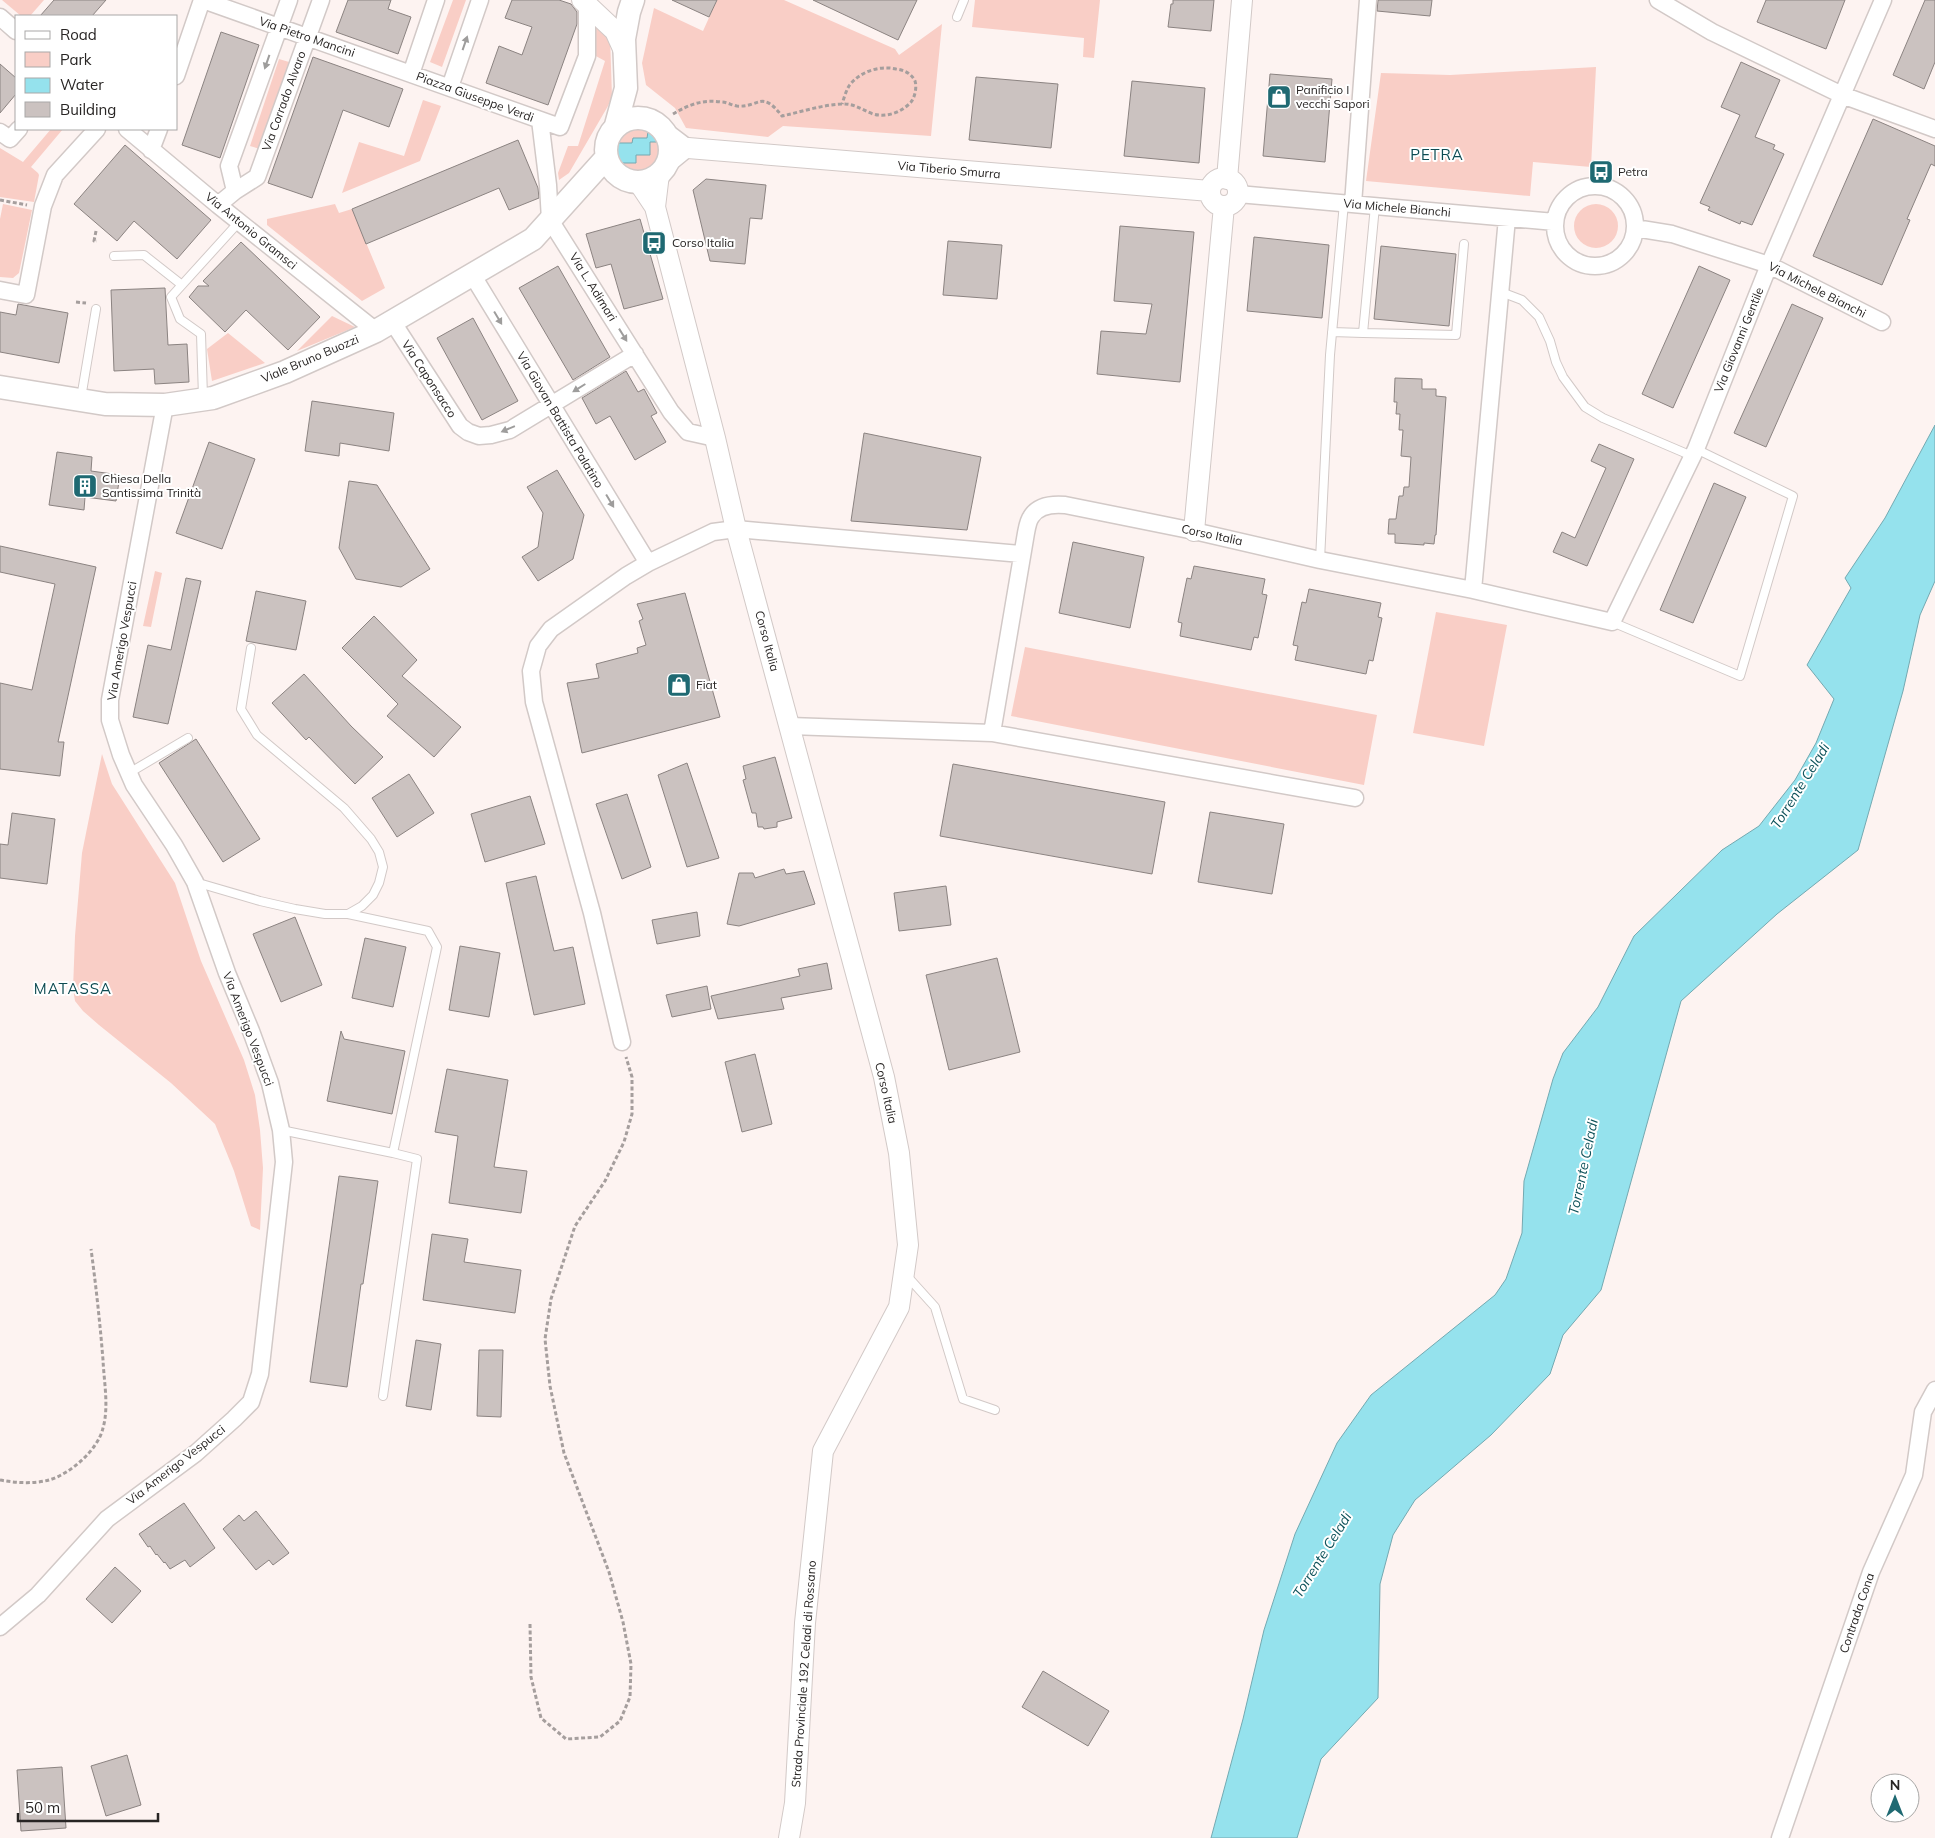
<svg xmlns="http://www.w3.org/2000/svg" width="1935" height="1838" font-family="Mulish,sans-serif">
  <rect width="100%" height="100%" fill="#fdf3f1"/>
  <!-- green -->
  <path fill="#f9cec6" d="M2,0H44L30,16H21Z
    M453,0H466L442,67L430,62Z
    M717,0H784L895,49L899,55L942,24L931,136L783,126L768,137L686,128L675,108L646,85L642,63L654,8L703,31Z
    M975,0H1100L1094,58L1083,57L1084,38L972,27Z
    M595,18L610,36L612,97L608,106L569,173L559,180L558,173L568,146H578L605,61L594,55Z
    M279,59L289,62L260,149L250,146Z
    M1596,67L1591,167L1533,162L1530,196L1366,181L1381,73L1450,75Z
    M423,100L441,106L420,161L342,193L359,142L404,156Z
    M611 151a27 27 0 1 1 54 0a27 27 0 1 1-54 0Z
    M51,129H63L31,167L38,173L39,175L34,202L0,197V148L23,162Z
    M3,204L32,210L19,273L13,278L0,277V219Z
    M335,204L339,213L352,209L385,288L362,301L267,225V219Z
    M1574 226a22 22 0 1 1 44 0a22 22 0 1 1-44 0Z
    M332,316L355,327L297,351Z
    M228,333L265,363L212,381L207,349Z
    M155,571L162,573L151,627L143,626Z
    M1436,612L1507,625L1484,746L1413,733Z
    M1025,647L1377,715L1364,785L1011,716Z
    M102,754L112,784L175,883L201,961L244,1060L255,1095L260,1130L263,1168L260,1230L251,1226L234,1171L215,1124L171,1083L99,1025L83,1011L75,1001L73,989L75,936L82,853Z"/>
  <!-- water -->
  <path fill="#95e2ed" stroke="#74a9b1" d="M648,132H659V142H650V155H636V163H617V143H632L633,138H647Z
    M1935,425V581L1920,615L1903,691L1858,850L1777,914L1681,1001L1601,1290L1563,1335L1550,1374L1491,1435L1415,1500L1393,1535L1380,1584L1378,1698L1321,1759L1297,1838H1211L1243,1719L1264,1630L1295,1534L1337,1443L1371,1395L1495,1295L1506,1279L1522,1233L1524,1181L1553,1079L1563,1053L1598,1007L1634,936L1722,850L1759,826L1795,780L1816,743L1834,699L1807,665L1851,588L1845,578L1885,518Z"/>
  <!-- building -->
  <path fill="#cbc2c0" stroke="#8b8381" d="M54,0H106L92,16H40Z
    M348,0H391L388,9L411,17L398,54L336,32Z
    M512,0H559L571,4L577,12V24L548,105L486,83L499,46L522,55L532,27L505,18Z
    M672,0H717L709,17Z
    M813,0H917L898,40Z
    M1173,0H1214L1211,31L1168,27L1171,4H1173Z
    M1378,0H1432L1430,16L1377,11Z
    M1766,0H1845L1826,49L1757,22Z
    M1925,0H1935V62L1924,89L1893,75Z
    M221,32L259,45L220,158L182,145Z
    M313,57L403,89L389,127L343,110L312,198L268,183Z
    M1741,62L1780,80L1755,137L1775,145L1773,149L1784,154L1752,225L1741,221L1740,224L1708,210L1710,207L1700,203L1740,115L1721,107Z
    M0,64L16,78V94L0,113Z
    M1270,74L1332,79L1325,162L1263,156Z
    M976,77L1058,84L1051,148L969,140Z
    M1132,81L1205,88L1199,163L1124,156Z
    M1873,119L1935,146V166L1931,164L1907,219L1910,220L1882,285L1813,256Z
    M518,140L538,188L539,198L509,210L499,188L366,244L352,209Z
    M125,145L211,220L177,259L134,221L117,241L74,204Z
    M706,179L766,185L762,219L750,218L745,264L710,261L693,190Z
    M640,219L663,299L624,309L611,264L596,268L586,234Z
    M1120,226L1194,232L1180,382L1097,374L1101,331L1146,334L1152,304L1114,301Z
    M1254,237L1329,245L1322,318L1247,311Z
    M948,241L1002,245L997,299L943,295Z
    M241,242L320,317L288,350L246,310L225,332L189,297L198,286H209L203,281Z
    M1381,246L1456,254L1449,326L1374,319Z
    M558,266L610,357L573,380L519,288Z
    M1699,266L1730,280L1673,408L1642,394Z
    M165,288L168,345L187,344L189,382L155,384L154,369L114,371L111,290Z
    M18,304L68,313L59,363L0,352V312L16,315Z
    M1792,304L1823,318L1766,447L1734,433Z
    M473,318L518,401L482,420L437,338Z
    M626,371L638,392L644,389L657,413L651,416L666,442L635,460L610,416L596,424L582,398Z
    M1395,378L1422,379V389H1436V396L1446,397L1436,535H1435L1434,544L1424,543V545L1395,543V534H1388L1389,519H1396L1399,496H1403L1404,487H1409L1411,457L1401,456L1403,430H1399L1400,414H1396L1397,402H1394Z
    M312,401L394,413L389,451L340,443L339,456L305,451Z
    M864,433L981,457L967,530L851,521Z
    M209,442L255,459L222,549L176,533Z
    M1599,444L1634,459L1587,566L1553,552L1562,532L1575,538L1606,468L1591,461Z
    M57,452L92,457L91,471L120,475L116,501L85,497L84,510L49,505Z
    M557,470L584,515L573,559L538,581L522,557L538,547L543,513L527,487Z
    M349,481L377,485L430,569L401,587L356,579L339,548Z
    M1714,483L1746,497L1693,623L1660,610Z
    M1073,542L1144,557L1130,628L1059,613Z
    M0,546L96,567L58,742H64L60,776L0,769V683L32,690L55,584L0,572Z
    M1194,566L1265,579L1262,594L1267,595L1258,638L1254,637L1251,650L1180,636L1182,623L1178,622L1187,578L1191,579Z
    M186,578L201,581L168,724L133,717L148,645L171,650Z
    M1309,589L1381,603L1378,617L1382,618L1373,661L1369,660L1366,674L1295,660L1298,646L1293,645L1302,602L1306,603Z
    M256,591L306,601L296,650L246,641Z
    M685,593L720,717L582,753L567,683L599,678L596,664L638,653L637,648L646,645L639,621L643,619L637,604Z
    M374,616L417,660L402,676L461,727L434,757L387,716L398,704L342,648Z
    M304,674L351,726L383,757L355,784L309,737L306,740L272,703Z
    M196,739L260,839L223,862L159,763Z
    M775,757L792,818L777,822V827L764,829L763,827H758L756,813H752L743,780L746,779L743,766Z
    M687,763L719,858L687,867L658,775Z
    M953,764L1165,802L1152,874L940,836Z
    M409,774L434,813L397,837L372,798Z
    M627,794L651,867L622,879L596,804Z
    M530,796L545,844L485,862L471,814Z
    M1210,812L1284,824L1272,894L1198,882Z
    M12,813L55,819L47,884L0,878V844L8,845Z
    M784,869L786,874L804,871L815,904L739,926L727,924L739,873H753L755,878Z
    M536,876L554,951L573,947L585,1004L534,1015L506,883Z
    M946,886L951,925L899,931L894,893Z
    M697,912L700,936L657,944L652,920Z
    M295,917L322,985L281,1002L253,934Z
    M365,938L406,947L393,1007L352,998Z
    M460,946L500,953L489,1017L449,1010Z
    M997,958L1020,1052L949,1070L926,975Z
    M827,963L832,989L781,998L784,1009L718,1019L711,996L800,976L798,969Z
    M707,986L711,1009L672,1017L666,995Z
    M341,1031L344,1039L405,1051L392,1114L327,1101Z
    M755,1054L772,1124L742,1132L725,1062Z
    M447,1069L508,1080L494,1167L527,1171L521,1213L449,1203L458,1136L435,1132Z
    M339,1176L378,1181L363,1284H361L347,1387L310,1382Z
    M432,1234L468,1239L464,1262L521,1270L515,1313L423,1300Z
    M416,1340L441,1344L431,1410L406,1406Z
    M479,1350H503L501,1417L477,1416Z
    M184,1503L215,1548L190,1567L185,1560L170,1569L165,1562L164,1563L157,1554L156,1555L150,1546L148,1547L139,1534Z
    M256,1511L289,1553L273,1565L269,1560L256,1570L223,1529L239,1515L244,1521Z
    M115,1567L141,1591L112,1623L86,1599Z
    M1043,1671L1109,1711L1088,1746L1022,1707Z
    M127,1755L141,1805L106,1816L91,1766Z
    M62,1767L66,1828L21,1831L17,1770Z"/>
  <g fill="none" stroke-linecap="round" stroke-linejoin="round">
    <defs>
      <path id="service" d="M957,17L964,0
        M114,256L144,255L182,285
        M1501,292L1522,300L1539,317L1550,341L1556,362L1563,377L1585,407L1603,418L1692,456
        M1332,332L1363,333L1375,206
        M1363,333L1456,335L1464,244
        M203,397L201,334L180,319L171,297L239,222
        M81,398L96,309
        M1320,560L1330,355L1344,203
        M1612,622L1740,676L1793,496L1696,449
        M129,773L188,738
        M195,882L260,901L295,909L325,914H348L362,906L373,895L379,883L383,867L379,852L371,839L344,808L257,735L241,709L251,648
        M348,914L428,931L437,947L393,1153L417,1159L383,1396
        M281,1130L393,1153
        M907,1276L935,1307L963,1399L995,1410"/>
      <path id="minor" d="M203,0L560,127L587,56V4
        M1658,0L1712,32L1842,95L1935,129
        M0,17L16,31
        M411,74L436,0
        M176,76L202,0
        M450,87L480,0
        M540,120L548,185L550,220L671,412L688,432L715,438
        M127,129L218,205L376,331
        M663,129L688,148L666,166
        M0,132L10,139L19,129
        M151,150L159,129
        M1555 226a40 40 0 1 1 80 0a40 40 0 1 1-80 0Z
        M235,191L257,177L321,0
        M1238,194L1555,222
        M1353,204L1368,0
        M218,205L235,191L229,166L289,0
        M1635,228L1672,234L1769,265L1882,322
        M473,276L648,563
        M0,290L26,295L43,206L55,175L97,129
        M392,321L460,426L468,432L479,436L491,435L510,430L635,354
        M1473,590L1507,218
        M790,726L992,733L1355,798
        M992,733L1026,533C1027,528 1028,521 1031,517C1038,505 1053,504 1065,505L1194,531L1320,560L1473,590L1612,622L1696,449L1769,265L1883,0
        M622,1042L592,913L534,702L531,671L538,646L551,629L626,576L648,563L713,532L736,529L1021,554
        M0,1627L38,1595L107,1519L196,1453L234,1419L251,1402L260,1374L284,1162L281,1130L270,1083L251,1031L227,973L195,882L174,845L134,785L121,755L110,720V700L165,405
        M1780,1838L1871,1572L1914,1475L1923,1412L1935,1390"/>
      <path id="tertiary" d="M582,0L615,31L624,51
        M688,148L1210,191
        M1210 192a14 14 0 1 1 28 0a14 14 0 1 1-28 0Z
        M1227,179L1242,0
        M639,183L655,207L715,438L736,529L884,1077L899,1153L908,1245L899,1307L823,1451L805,1623L795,1803L789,1838
        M655,207L659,174
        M1194,531L1224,206"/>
      <path id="secondary" d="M606 150a32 32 0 1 1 64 0a32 32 0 1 1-64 0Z
        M616,125L626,88L624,39L629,12L633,0
        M0,387L105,404L165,405L213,398L285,372L376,331L533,239L606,158"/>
    </defs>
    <!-- service casing -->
    <use href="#service" stroke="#d2c9c7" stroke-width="10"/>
    <!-- minor casing -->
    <use href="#minor" stroke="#d2c9c7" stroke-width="19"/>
    <!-- tertiary casing -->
    <use href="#tertiary" stroke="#d2c9c7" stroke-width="22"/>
    <!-- secondary casing -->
    <use href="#secondary" stroke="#d2c9c7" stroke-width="25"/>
    <!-- path -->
    <path stroke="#a59e9d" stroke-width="3" stroke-dasharray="4 2.5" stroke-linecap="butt" d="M673,114C688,105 703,99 721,102C727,102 731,105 737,106C759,108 761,89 782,116C801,112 821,105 841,104C854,103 862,110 873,114C887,118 902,112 911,102C915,97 917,87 915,81C911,73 904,70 896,69C879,65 859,72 849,86C846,91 844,98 842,104
      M0,200L27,205
      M96,231L94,241H97
      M76,302L86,303
      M0,1480C16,1483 34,1484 49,1480C70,1474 98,1450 103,1428C109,1407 104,1382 103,1360C100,1323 96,1286 91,1249
      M530,1624L531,1677L541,1718L566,1739L600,1737L620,1721L630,1697L631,1664L623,1622L609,1572L564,1453L550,1386L545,1339L551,1299L575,1226L605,1181L624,1142L632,1114V1077L626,1057"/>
    <!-- service -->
    <use href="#service" stroke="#fff" stroke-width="8"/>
    <!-- minor -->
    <use href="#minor" stroke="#fff" stroke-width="16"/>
    <!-- tertiary -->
    <use href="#tertiary" stroke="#fff" stroke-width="20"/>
    <!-- secondary -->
    <use href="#secondary" stroke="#fff" stroke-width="22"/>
  </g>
  <!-- one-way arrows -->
  <defs><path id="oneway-solid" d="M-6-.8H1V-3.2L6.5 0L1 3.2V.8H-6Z" transform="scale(1.25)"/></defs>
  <g fill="#9e9d9c">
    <use href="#oneway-solid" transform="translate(465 43) rotate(-71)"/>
    <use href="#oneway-solid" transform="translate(267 62) rotate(109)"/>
    <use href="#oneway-solid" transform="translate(498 318) rotate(59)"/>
    <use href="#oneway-solid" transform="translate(623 335) rotate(58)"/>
    <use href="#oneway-solid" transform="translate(579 388) rotate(148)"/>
    <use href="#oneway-solid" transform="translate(508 429) rotate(157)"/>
    <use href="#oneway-solid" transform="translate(610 501) rotate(59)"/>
  </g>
  <!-- icons -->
  <defs>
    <symbol id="shop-square" viewBox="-11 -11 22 22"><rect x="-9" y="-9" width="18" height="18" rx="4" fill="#1f6972" stroke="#fff"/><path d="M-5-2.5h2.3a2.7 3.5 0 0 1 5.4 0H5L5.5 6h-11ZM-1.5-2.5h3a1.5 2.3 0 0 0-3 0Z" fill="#fff"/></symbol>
    <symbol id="bus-square" viewBox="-11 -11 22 22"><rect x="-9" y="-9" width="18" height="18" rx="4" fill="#1f6972" stroke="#fff"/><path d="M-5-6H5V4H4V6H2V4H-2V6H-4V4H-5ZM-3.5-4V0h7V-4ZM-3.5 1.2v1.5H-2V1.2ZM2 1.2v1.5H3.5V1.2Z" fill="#fff"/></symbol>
    <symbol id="building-square" viewBox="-11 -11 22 22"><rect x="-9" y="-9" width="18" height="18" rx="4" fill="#1f6972" stroke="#fff"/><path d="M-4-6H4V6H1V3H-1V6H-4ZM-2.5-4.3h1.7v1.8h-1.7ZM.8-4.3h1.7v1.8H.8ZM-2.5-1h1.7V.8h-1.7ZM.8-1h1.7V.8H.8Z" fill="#fff"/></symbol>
  </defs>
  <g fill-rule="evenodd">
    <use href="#shop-square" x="1265" y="83" width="28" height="28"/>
    <use href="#bus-square" x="1587" y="158" width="28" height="28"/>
    <use href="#bus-square" x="640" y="229" width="28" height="28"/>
    <use href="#building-square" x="71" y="472" width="28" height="28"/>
    <use href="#shop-square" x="665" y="671" width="28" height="28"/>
  </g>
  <g text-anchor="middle" stroke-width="4" stroke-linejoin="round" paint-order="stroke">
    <!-- street labels -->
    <g font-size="12" fill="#282524" stroke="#fff">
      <text transform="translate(307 37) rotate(19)" y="4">Via Pietro Mancini</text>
      <text transform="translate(475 97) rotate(20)" y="4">Piazza Giuseppe Verdi</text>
      <text transform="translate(284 101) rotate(-70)" y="4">Via Corrado Alvaro</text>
      <text transform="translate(949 170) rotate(5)" y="4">Via Tiberio Smurra</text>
      <text transform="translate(1397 208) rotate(5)" y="4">Via Michele Bianchi</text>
      <text transform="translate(251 231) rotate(39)" y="4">Via Antonio Gramsci</text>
      <text transform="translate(593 287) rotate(58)" y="4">Via L. Adimari</text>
      <text transform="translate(1817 290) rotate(27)" y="4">Via Michele Bianchi</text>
      <text transform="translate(1739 340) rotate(-68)" y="4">Via Giovanni Gentile</text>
      <text transform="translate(310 359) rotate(-23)" y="4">Viale Bruno Buozzi</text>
      <text transform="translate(429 379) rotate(57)" y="4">Via Caponsacco</text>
      <text transform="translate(560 420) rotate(59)" y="4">Via Giovan Battista Palatino</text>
      <text transform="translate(1212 535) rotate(12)" y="4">Corso Italia</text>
      <text transform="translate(122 641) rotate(-80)" y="4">Via Amerigo Vespucci</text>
      <text transform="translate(767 641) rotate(75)" y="4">Corso Italia</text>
      <text transform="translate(248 1029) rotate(69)" y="4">Via Amerigo Vespucci</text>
      <text transform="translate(886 1093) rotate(77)" y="4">Corso Italia</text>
      <text transform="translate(176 1465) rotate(-38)" y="4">Via Amerigo Vespucci</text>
      <text transform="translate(1857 1613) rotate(-71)" y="4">Contrada Cona</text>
      <text transform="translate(804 1674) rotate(-86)" y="4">Strada Provinciale 192 Celadi di Rossano</text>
    </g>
    <!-- poi labels -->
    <g font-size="12" fill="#282524" stroke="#fff" text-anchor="start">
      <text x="1296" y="94">Panificio I<tspan x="1296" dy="14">vecchi Sapori</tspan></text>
      <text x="1618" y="176">Petra</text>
      <text x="672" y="247">Corso Italia</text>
      <text x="102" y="483">Chiesa Della<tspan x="102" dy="14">Santissima Trinità</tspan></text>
      <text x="696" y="689">Fiat</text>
    </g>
    <!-- water labels -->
    <g font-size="14" font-style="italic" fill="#0d525a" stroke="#fff">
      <text transform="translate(1800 786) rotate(-58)" y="5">Torrente Celadi</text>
      <text transform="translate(1583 1167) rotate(-78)" y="5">Torrente Celadi</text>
      <text transform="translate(1322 1555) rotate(-58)" y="5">Torrente Celadi</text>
    </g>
    <!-- quarter labels -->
    <g font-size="15" letter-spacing="1" fill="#0d4b52" stroke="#fff">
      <text x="1437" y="160">PETRA</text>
      <text x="73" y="994">MATASSA</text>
    </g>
  </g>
  <!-- legend -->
  <rect x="15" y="15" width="162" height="115" fill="#ffffff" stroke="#a9a8a7"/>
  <rect x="25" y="31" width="25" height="8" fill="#ffffff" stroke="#a9a8a7"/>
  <text x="60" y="40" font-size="15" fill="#282524">Road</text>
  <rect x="25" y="52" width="25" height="15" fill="#f9cec6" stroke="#a9a8a7"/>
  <text x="60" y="65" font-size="15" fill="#282524">Park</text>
  <rect x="25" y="78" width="25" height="15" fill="#95e2ed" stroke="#a9a8a7"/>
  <text x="60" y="90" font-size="15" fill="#282524">Water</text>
  <rect x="25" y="102" width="25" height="15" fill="#cbc2c0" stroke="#a9a8a7"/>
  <text x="60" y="115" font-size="15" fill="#282524">Building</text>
  <!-- north arrow -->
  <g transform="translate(1895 1798)"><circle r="24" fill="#ffffff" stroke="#a9a8a7"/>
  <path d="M0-4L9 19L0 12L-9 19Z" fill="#1f6972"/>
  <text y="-8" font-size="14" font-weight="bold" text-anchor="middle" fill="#282524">N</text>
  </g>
  <!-- scale -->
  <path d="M18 1813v8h140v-8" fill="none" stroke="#282524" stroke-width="2.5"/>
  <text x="25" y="1813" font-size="15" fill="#282524" stroke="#ffffff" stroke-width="4" paint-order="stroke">50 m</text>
</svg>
